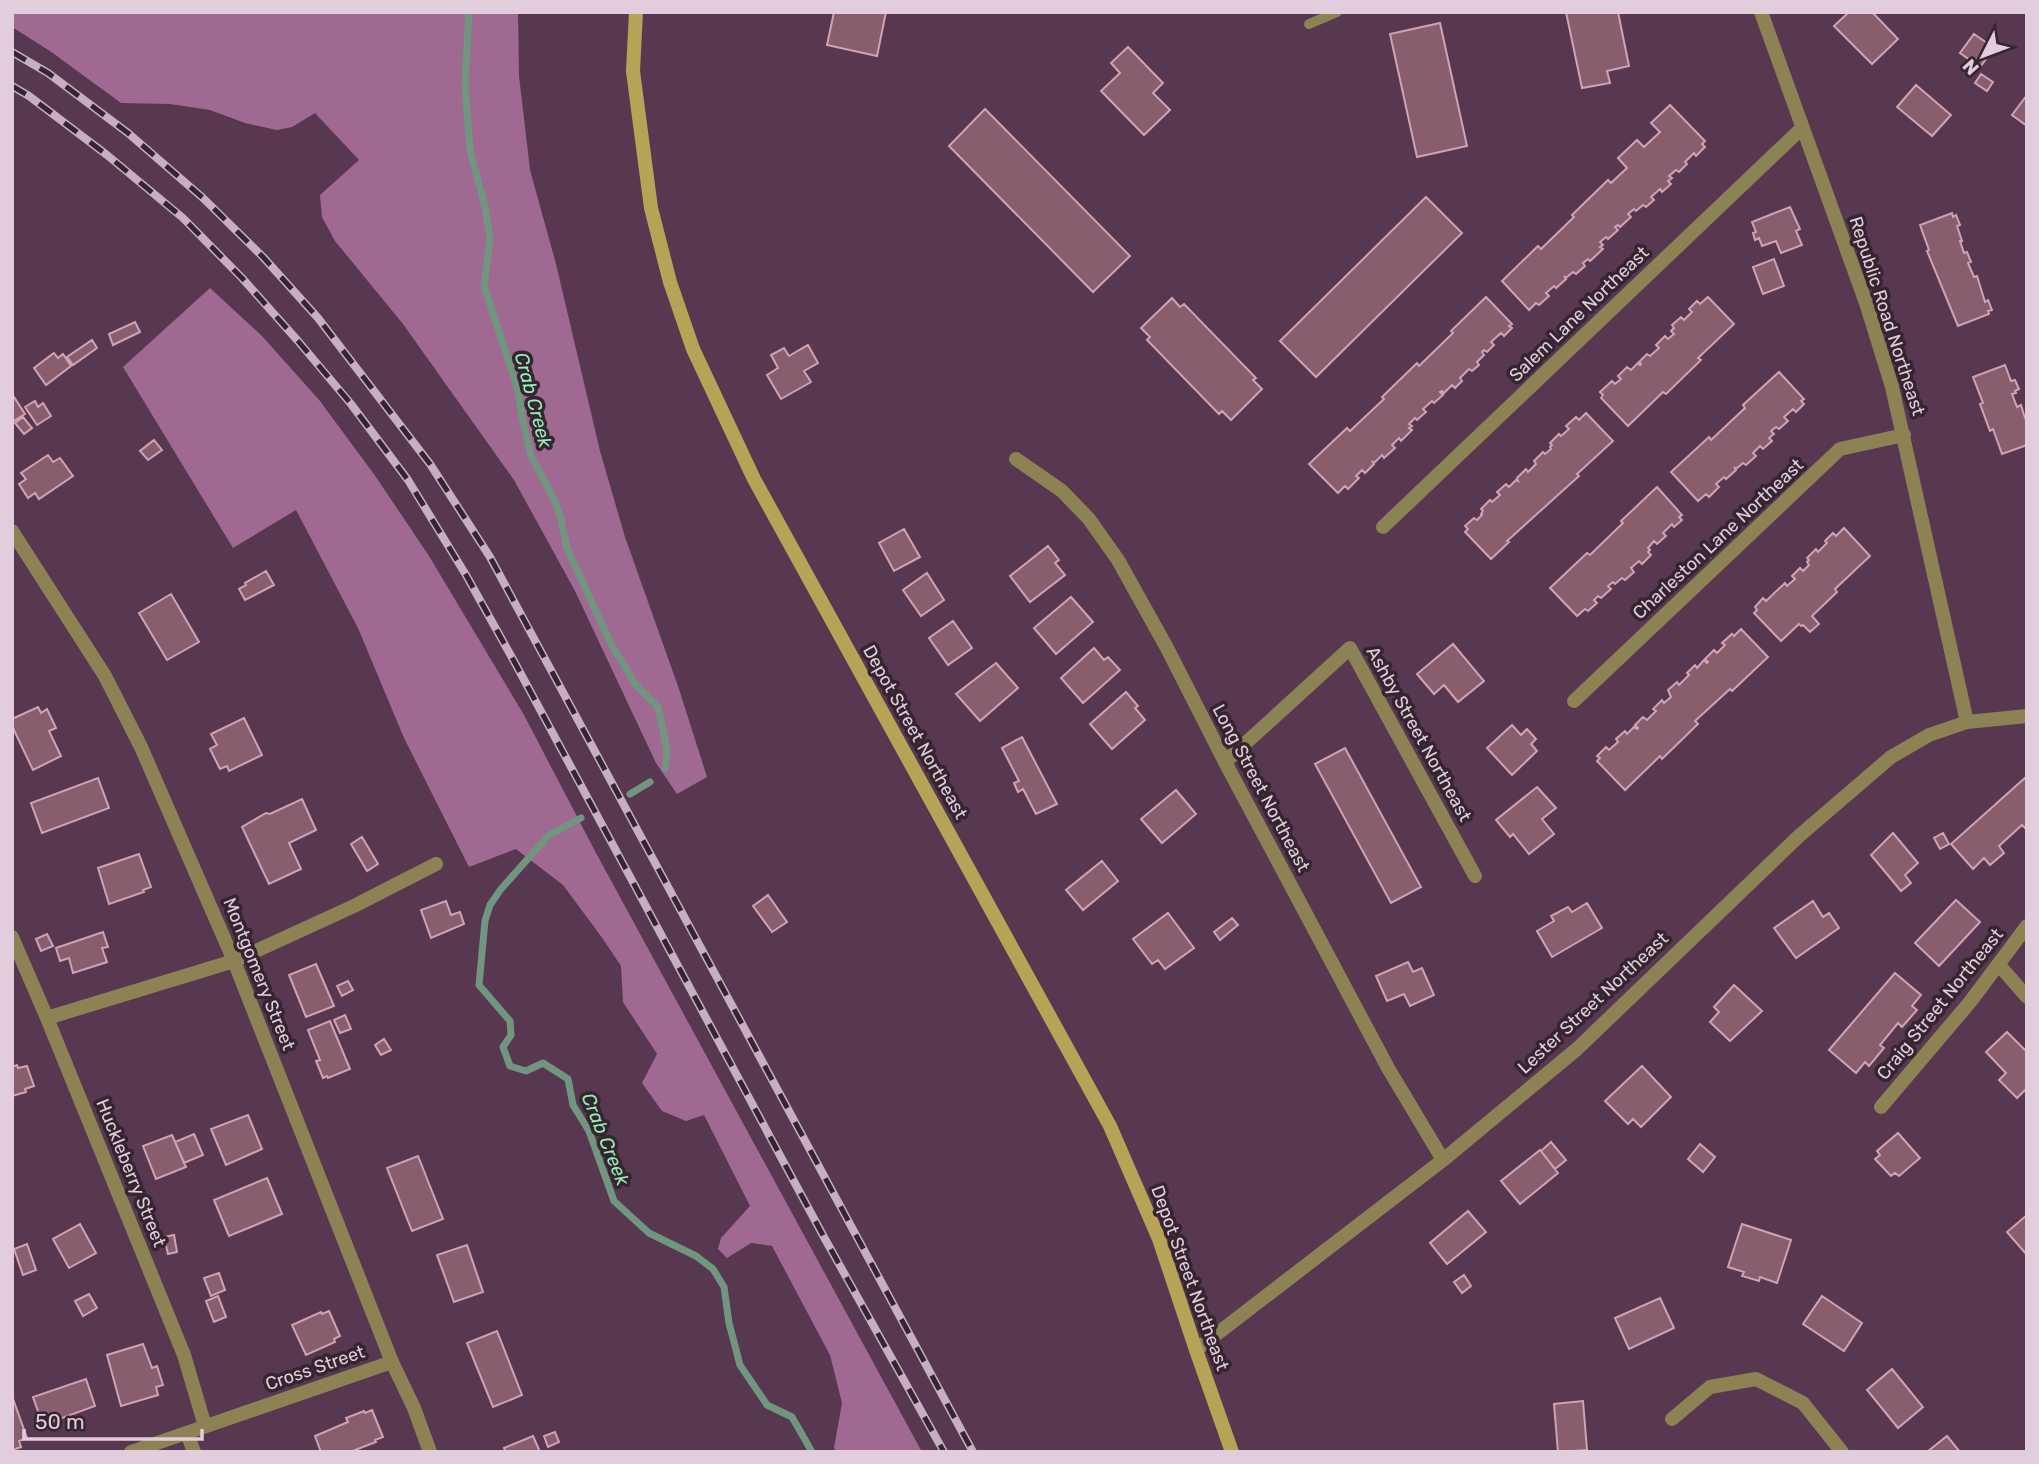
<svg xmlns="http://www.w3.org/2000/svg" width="2039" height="1464" font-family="Rubik,sans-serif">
  <rect width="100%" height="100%" fill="#583851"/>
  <!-- forest -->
  <path fill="#9f6992" d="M12,12H518L519,76L530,170L556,264L600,451L625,537L679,689L707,777L677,794L656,763L575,591L514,480L403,324L335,241L322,217L320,195L359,160L315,113L292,127L277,130L245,123L210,110L170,104L121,103L50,51L12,27Z
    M210,288L262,336L320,401L376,477L429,556L524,715L596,853L922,1452H836L834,1448L842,1403L830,1355L772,1246L751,1243L727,1258L718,1249L721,1238L750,1206L704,1115L686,1121L662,1111L642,1083L657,1054L623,1002L621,966L603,939L563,885L516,849L469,867L404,738L358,628L296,510L233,548L123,367Z"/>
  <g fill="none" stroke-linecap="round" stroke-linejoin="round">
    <!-- stream -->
    <path stroke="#719680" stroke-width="7" d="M469,12L465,84L470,150L485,207L490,238L484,286L518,390L522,417L531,456L554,499L561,519L567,548L611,644L636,685L658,707L667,750L665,768
      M630,794L650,782
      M581,818L549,835L501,889L490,905L485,921L479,985L510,1021L511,1035L503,1047L510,1066L526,1071L543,1063L568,1079L573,1105L589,1131L614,1201L649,1233L696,1256L713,1269L724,1287L729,1323L740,1365L767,1405L792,1417L812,1452"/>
  </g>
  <!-- building -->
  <path fill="#885d6d" stroke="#d1a2b2" stroke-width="2" d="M834,12H886L877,56L827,45Z
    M1566,12H1618L1629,66L1607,71L1610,83L1582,88Z
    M1849,12H1872L1898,39L1872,64L1834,26Z
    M1440,23L1467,146L1417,157L1390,34Z
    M1974,34L1994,48L1980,67L1960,53Z
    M1128,47L1163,83L1153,93L1170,110L1144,135L1101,91L1120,73L1111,63Z
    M1981,74L1993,82L1987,91L1975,83Z
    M1916,85L1951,115L1932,136L1897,107Z
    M2027,95V126L2012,115Z
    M1670,105L1705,141L1702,144L1705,147L1696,156L1694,153L1685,162L1687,164L1679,172L1676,170L1669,176L1672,178L1668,181L1671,184L1662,192L1660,189L1651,197L1654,200L1646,207L1643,205L1636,211L1634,209L1628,214L1631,217L1620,227L1618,225L1615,227L1618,230L1608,239L1606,237L1600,242L1603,245L1600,247L1603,249L1590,261L1588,259L1583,263L1585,266L1576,274L1573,272L1566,278L1564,276L1566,279L1556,288L1554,286L1546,293L1549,296L1539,305L1536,303L1529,310L1502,281L1538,246L1541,249L1574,217L1572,215L1608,180L1611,183L1627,168L1618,158L1637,140L1644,147L1660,132L1651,123Z
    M985,109L1130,256L1093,292L949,146Z
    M1426,197L1462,233L1316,377L1280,341Z
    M1790,207L1800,229L1796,231L1802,245L1781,253L1776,241L1762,246L1759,238L1755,240L1753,233L1756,232L1752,222Z
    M1952,213L1953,217L1956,215L1960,225L1957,226L1962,241H1960L1964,253L1967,252L1971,262L1968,263L1974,277L1977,276L1985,302L1988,300L1992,310L1988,311L1989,314L1958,326L1927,251L1929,250L1920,225Z
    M1774,259L1784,286L1763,294L1753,267Z
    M1486,297L1512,324L1509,326L1512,328L1504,336L1501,333L1491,342L1494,345L1487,352L1484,350L1482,352L1484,355L1477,362L1479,365L1472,371L1469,369L1460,378L1462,381L1455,388L1452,385L1444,393L1442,391L1440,392L1443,395L1434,403L1432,401L1423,409L1426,412L1417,420L1415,418L1409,424L1412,426L1409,428L1412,430L1401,441L1399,438L1392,445L1395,448L1384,458L1382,455L1374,463L1372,461L1374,464L1365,473L1362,470L1356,476L1359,478L1348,489L1345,486L1338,493L1309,464L1347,428L1350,431L1384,399L1382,397L1417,363L1419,366L1453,333L1451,331Z
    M1708,297L1734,324L1698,358L1701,360L1666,394L1663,392L1628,426L1601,398L1603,395L1600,392L1612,381L1615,384L1621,379L1618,376L1627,367L1631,370L1638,363L1640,365L1641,364L1639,362L1647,354L1650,356L1659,348L1656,345L1665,336L1668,339L1674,334L1671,331L1674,328L1672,325L1681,317L1684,320L1692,312L1689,309L1697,301L1700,304Z
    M1172,298L1180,307L1184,304L1256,378L1253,380L1262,389L1231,420L1222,411L1219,414L1147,340L1150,337L1141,328Z
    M135,322L140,332L113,345L109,334Z
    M92,340L97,348L73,365L67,357Z
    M808,345L818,363L804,371L811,382L781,399L767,375L778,368L771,355L784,348L789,356Z
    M54,353L58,358L63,354L71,366L46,385L34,368Z
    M2005,365L2011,381L2015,380L2019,389L2015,391L2016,393L2012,394L2017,407L2021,405L2024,415L2027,423V445L2002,454L1993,429L1990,431L1980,404L1983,403L1973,377Z
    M1779,372L1804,399L1801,401L1804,404L1796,412L1793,409L1784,417L1788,421L1779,429L1776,427L1771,431L1774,434L1769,438L1772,441L1763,449L1760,446L1753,453L1756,456L1746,465L1743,463L1736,469L1734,467L1736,470L1726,479L1724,477L1716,484L1719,487L1709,497L1706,494L1698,501L1671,472L1709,437L1711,440L1745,408L1743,405Z
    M14,397L25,414L12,422V398Z
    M35,401L38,407L43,403L51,416L37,425L25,407Z
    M1586,413L1613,441L1577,474L1579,476L1507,541L1509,542L1491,559L1465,532L1468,529L1465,526L1474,518L1477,520L1482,515L1481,514L1483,511L1481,509L1490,500L1492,502L1500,495L1497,492L1506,484L1509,487L1516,480L1518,481L1517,478L1526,469L1528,472L1536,464L1534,461L1543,452L1545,454L1551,449L1550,447L1552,445L1550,443L1559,434L1561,436L1569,429L1566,426L1576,417L1579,420Z
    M23,417L32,428L24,434L15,423Z
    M154,440L162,450L148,460L140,451Z
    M48,455L53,462L60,458L73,476L39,499L35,493L28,498L19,484L26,479L21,473Z
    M1657,487L1682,515L1679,517L1682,520L1674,527L1672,524L1663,533L1666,536L1657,544L1654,541L1648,548L1650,550L1648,552L1651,555L1642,564L1639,561L1631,568L1634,572L1625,580L1622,578L1615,584L1613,582L1608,586L1611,589L1601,598L1598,596L1594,600L1597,603L1588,611L1585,609L1577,616L1550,588L1587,553L1590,555L1623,523L1621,521Z
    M1844,528L1870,556L1835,589L1837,592L1812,616L1819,624L1810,632L1803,625L1801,626L1799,624L1781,641L1754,613L1757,610L1755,607L1763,598L1766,601L1785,583L1787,586L1795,579L1792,576L1800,568L1803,571L1809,565L1807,562L1809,560L1807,558L1816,549L1818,552L1827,543L1825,541L1833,533L1836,536Z
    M904,529L920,557L894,571L879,543Z
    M1048,546L1059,560L1055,563L1065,575L1030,602L1010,576Z
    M266,571L274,585L245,600L239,589L246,585L245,583Z
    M927,573L944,600L921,616L903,590Z
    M171,594L199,642L167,660L139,613Z
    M1071,597L1093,622L1056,654L1034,628Z
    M953,621L972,648L948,665L929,638Z
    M1741,629L1768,657L1732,691L1730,689L1695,721L1698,724L1662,759L1660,756L1625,790L1597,761L1600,758L1597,756L1606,747L1609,750L1618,742L1616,739L1625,731L1627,734L1634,727L1637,729L1638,728L1635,725L1643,717L1647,720L1656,711L1653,709L1662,700L1664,703L1671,697L1668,690L1677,682L1679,685L1689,675L1687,673L1695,665L1697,668L1704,660L1707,663L1708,662L1705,659L1714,650L1717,653L1725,645L1722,643L1732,634L1734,636Z
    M1453,644L1484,681L1458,702L1444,685L1434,694L1417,674Z
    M1094,648L1104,660L1108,657L1120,670L1083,703L1061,678Z
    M996,663L1018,688L980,721L956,694Z
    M1126,692L1138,706L1135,708L1145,720L1112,749L1090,724Z
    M38,707L41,713L47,709L56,728L49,731L61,756L33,770L12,726V719Z
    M244,718L262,755L229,771L227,766L220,769L210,749L217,745L211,734Z
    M1512,725L1521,735L1527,729L1536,739L1531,744L1537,751L1512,775L1487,748Z
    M1022,737L1057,804L1036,814L1023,789L1018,792L1014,783L1019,781L1002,748Z
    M1345,748L1421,887L1391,903L1315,764Z
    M2026,777L2027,830L2022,825L1999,846L2004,853L1990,865L1984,858L1973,869L1951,844Z
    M98,778L109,808L42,833L31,803Z
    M1537,787L1556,808L1542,819L1554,834L1529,854L1513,834L1510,837L1496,820Z
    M1176,790L1196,814L1162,843L1141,819Z
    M302,799L316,830L289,843L301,869L269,884L242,827L266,813L270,814Z
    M1893,833L1918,863L1905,875L1911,883L1901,891L1871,855Z
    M1943,833L1949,844L1940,849L1934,838Z
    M362,837L378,864L367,871L351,844Z
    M139,854L151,887L143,890L144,892L109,904L98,868Z
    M1102,861L1118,881L1083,910L1066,890Z
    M768,895L787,922L772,932L753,906Z
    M1956,900L1980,922L1939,966L1915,943Z
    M446,901L451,915L460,912L464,924L431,938L421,910Z
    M1813,901L1823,917L1829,913L1839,928L1796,958L1774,928Z
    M1587,903L1602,928L1552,957L1537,931L1554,921L1551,916L1568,907L1572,912Z
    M1168,913L1194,948L1165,969L1158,960L1152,964L1133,939Z
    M1232,918L1238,925L1220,940L1214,932Z
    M103,932L108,947L102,948L107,962L73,973L69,958L60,961L56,948Z
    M47,934L53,946L41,951L36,939Z
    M1408,962L1413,972L1422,968L1434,995L1410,1006L1404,994L1387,1001L1376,976Z
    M316,964L334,1006L306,1017L289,975Z
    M1895,973L1921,995L1912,1006L1917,1010L1902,1027L1898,1023L1880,1045L1884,1048L1869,1066L1865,1062L1856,1073L1829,1050Z
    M348,981L353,990L342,996L337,986Z
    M1734,985L1762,1011L1730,1041L1710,1022L1719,1012L1714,1007Z
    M345,1015L351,1029L340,1033L334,1020Z
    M330,1021L350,1069L328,1078L327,1076L323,1078L316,1061L320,1060L308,1030Z
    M2007,1032L2027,1052V1088L2017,1098L1999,1080L2006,1073L1986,1052Z
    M384,1039L391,1050L381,1055L375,1045Z
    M17,1065L18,1068L27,1066L34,1086L25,1089L26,1092L12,1096V1067Z
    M1642,1066L1671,1097L1641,1127L1633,1119L1628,1124L1605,1101Z
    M248,1115L262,1149L226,1165L211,1129Z
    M1898,1133L1920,1158L1899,1176L1895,1173L1891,1176L1875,1159L1880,1155L1877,1151Z
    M194,1134L203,1155L184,1163L175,1142Z
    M172,1135L186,1167L156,1179L143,1146Z
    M1551,1142L1566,1160L1555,1169L1541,1151Z
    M1700,1144L1715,1157L1703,1172L1688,1159Z
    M1540,1150L1558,1173L1520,1204L1501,1181Z
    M418,1156L443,1219L412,1231L387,1168Z
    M267,1178L282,1214L229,1236L214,1200Z
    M1468,1211L1486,1232L1447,1264L1430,1243Z
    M2027,1215V1255L2007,1232Z
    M80,1224L96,1253L69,1268L53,1239Z
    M1742,1224L1791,1240L1777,1283L1760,1277L1759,1281L1742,1276L1744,1272L1728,1267Z
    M174,1235L177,1252L168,1254L164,1237Z
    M27,1244L36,1270L23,1275L14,1249Z
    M467,1245L483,1292L454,1302L437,1255Z
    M219,1273L225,1290L211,1296L204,1278Z
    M1464,1275L1471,1286L1462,1293L1454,1282Z
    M89,1294L97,1308L83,1316L75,1301Z
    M218,1296L226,1317L214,1322L206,1301Z
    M1822,1296L1862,1323L1844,1351L1803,1324Z
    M1660,1298L1674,1328L1629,1349L1615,1318Z
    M329,1311L340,1336L334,1339L335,1342L306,1355L292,1325L321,1312L322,1314Z
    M497,1331L522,1395L493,1407L467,1343Z
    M143,1344L152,1368L157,1366L163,1385L156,1387L158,1395L121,1406L107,1355Z
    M1892,1369L1923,1407L1898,1428L1867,1390Z
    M86,1379L95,1406L43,1425L33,1397Z
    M12,1396L27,1438L19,1441L21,1447L12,1450Z
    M1583,1401L1587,1450L1558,1452L1554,1404Z
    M372,1410L383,1437L375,1440L376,1442L350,1452H321L315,1436L348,1422L346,1418L364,1411L365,1413Z
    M555,1432L559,1442L548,1447L544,1436Z
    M533,1436L540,1452H506L504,1448Z
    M1947,1436L1960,1452H1927Z"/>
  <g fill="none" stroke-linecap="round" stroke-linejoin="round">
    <!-- service -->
    <path stroke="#8d8253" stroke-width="10" d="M1309,24L1337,12"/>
    <!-- minor -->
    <path stroke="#8d8253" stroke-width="14" d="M1761,12L1866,303L1892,387L1967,722
      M1016,459L1062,491L1089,519L1118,560L1167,648L1225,762L1388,1068L1443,1160
      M1383,527L1802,128
      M12,531L105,676L141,747L234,961L392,1362L414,1408L430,1452
      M1574,701L1840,449L1904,435
      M1225,762L1350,648L1475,876
      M12,937L47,1018L184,1355L205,1426
      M1999,965L2027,997
      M47,1018L234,961L354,906L436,864
      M1881,1107L1970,1002L2027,926
      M1196,1350L1443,1160L1577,1049L1799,836L1891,757L1929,735L1967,722L2027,716
      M1672,1419L1710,1387L1756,1379L1803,1403L1842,1452
      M187,1433L194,1452
      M131,1452L392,1362"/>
    <!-- secondary -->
    <path stroke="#b6a356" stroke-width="14" d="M636,12L633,71L651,208L670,282L693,349L754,479L1110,1126L1159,1239L1196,1350L1232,1452"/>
    <defs>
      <path id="rail" d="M12,52L48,73L128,133L203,198L263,257L318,318L430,464L490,557L973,1452
        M12,86L29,96L107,155L183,218L242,278L298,341L351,404L408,480L466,575L515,663L825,1239L944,1452"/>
    </defs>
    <!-- rail casing -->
    <use href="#rail" stroke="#c6afc0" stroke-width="8"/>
    <!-- rail -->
    <use href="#rail" stroke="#342530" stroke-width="5" stroke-dasharray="16" stroke-linecap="butt"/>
  </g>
  <g text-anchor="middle" stroke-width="7" stroke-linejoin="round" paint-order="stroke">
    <!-- street labels -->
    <g font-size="18" fill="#e2cddc" stroke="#342530">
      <text transform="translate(1579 314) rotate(-44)" y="6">Salem Lane Northeast</text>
      <text transform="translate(1887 316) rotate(72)" y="6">Republic Road Northeast</text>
      <text transform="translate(1718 539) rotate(-43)" y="6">Charleston Lane Northeast</text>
      <text transform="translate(915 732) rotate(61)" y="6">Depot Street Northeast</text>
      <text transform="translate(1419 734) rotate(61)" y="6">Ashby Street Northeast</text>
      <text transform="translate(1261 788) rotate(62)" y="6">Long Street Northeast</text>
      <text transform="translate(259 974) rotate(68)" y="6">Montgomery Street</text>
      <text transform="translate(1593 1003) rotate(-43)" y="6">Lester Street Northeast</text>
      <text transform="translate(1940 1004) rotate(-51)" y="6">Craig Street Northeast</text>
      <text transform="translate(131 1173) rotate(68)" y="6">Huckleberry Street</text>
      <text transform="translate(1190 1278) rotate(70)" y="6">Depot Street Northeast</text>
      <text transform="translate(315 1368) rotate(-19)" y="6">Cross Street</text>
    </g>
    <!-- water labels -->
    <g font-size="19" font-style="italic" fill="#95efb7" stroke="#342530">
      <text transform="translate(534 400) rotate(75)" y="7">Crab Creek</text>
      <text transform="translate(606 1139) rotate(68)" y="7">Crab Creek</text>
    </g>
  </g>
  <!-- border -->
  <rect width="2039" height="1464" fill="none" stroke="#e2cddc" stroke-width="28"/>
  <!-- north arrow -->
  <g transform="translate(1983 56) rotate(228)" stroke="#342530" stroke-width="5" paint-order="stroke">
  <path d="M0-5L12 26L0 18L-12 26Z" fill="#e2cddc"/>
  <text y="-10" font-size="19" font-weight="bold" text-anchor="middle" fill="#e2cddc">N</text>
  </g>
  <!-- scale -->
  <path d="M24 1429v10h178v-10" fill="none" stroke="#e2cddc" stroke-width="3.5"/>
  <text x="35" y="1429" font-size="21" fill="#e2cddc" stroke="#342530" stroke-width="5" paint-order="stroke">50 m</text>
</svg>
